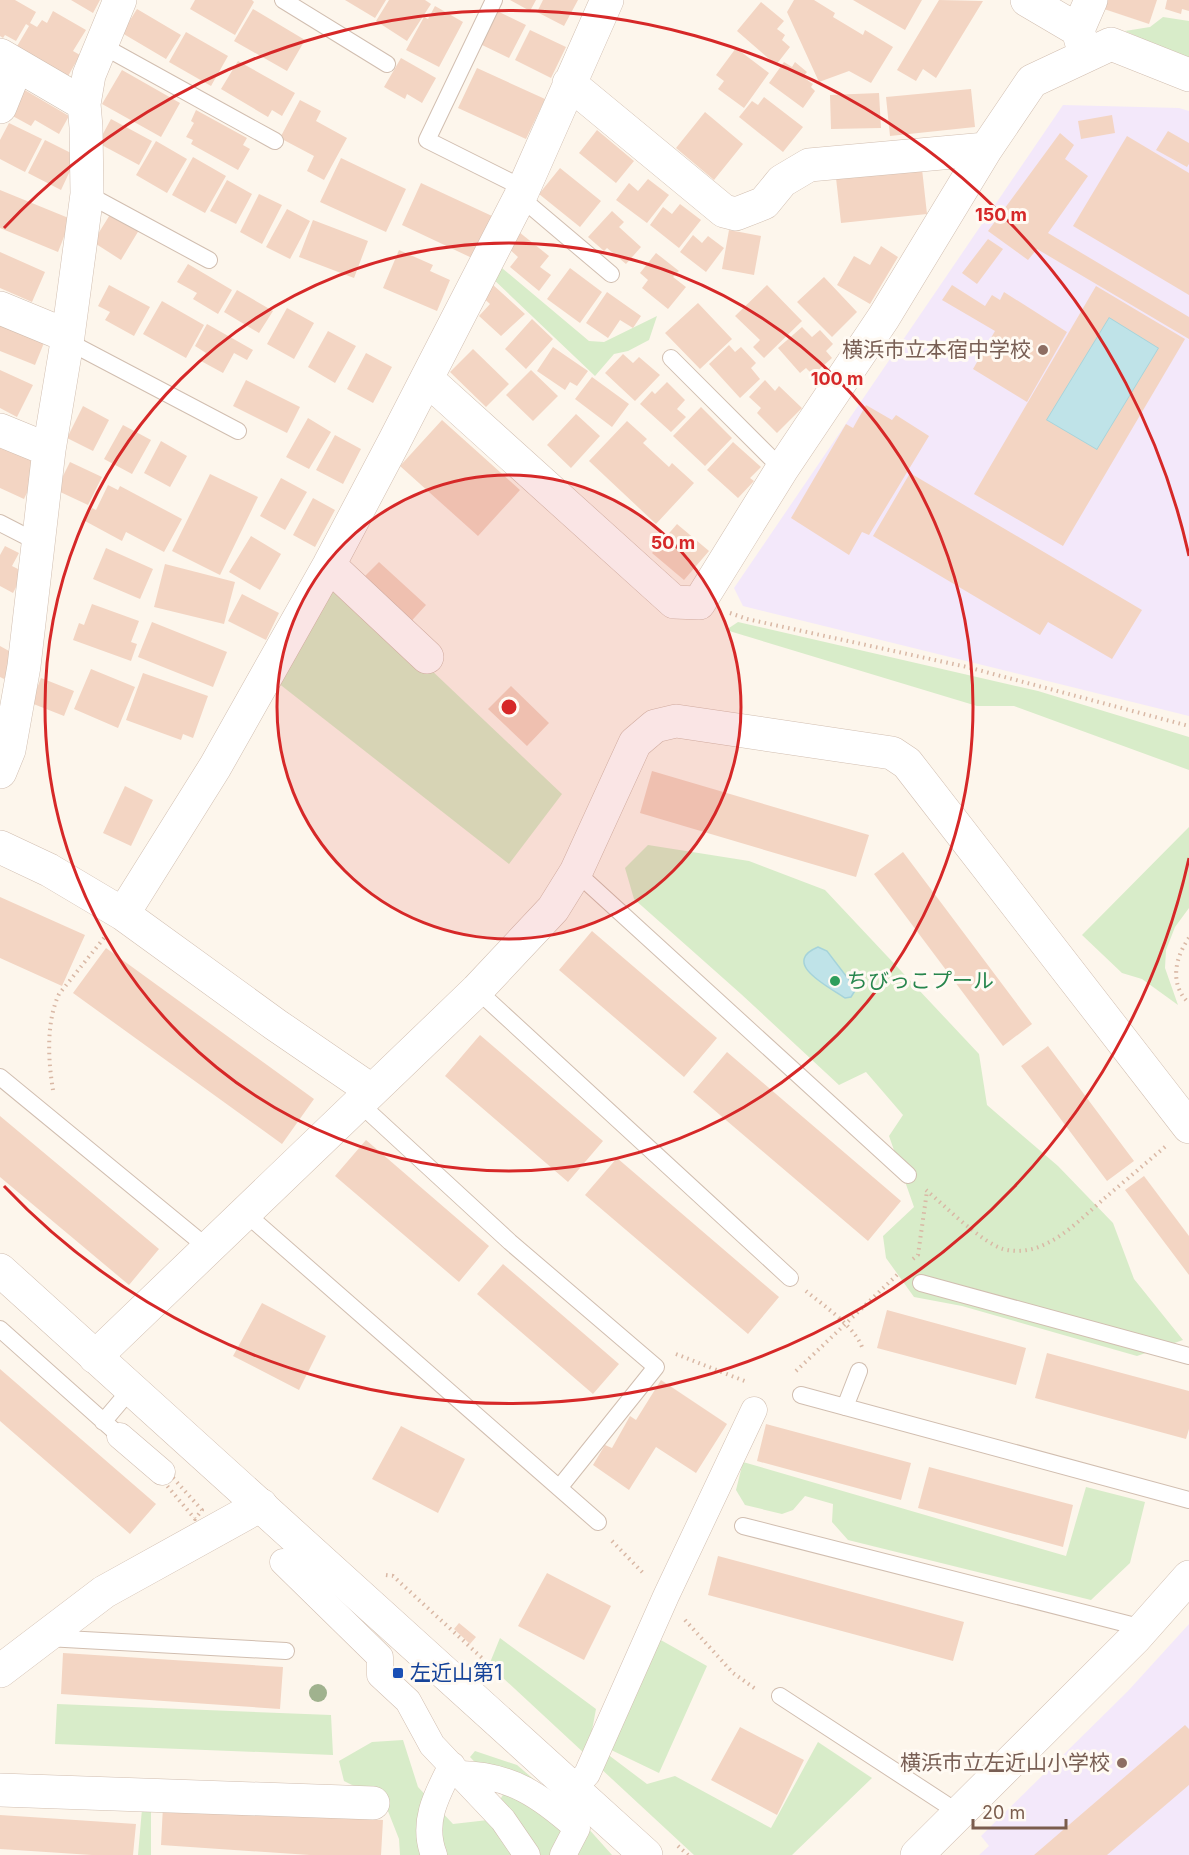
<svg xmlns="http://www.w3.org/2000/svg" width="1189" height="1855" font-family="Inter,'Noto Sans JP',sans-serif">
  <rect width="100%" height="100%" fill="#fdf6ec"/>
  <!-- education -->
  <path fill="#f3e8fa" d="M1063,105L1179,108L1189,111V716L743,606L734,588Z
    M1189,1624V1855H979L989,1846L981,1836L1128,1691Z"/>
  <!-- green -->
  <path fill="#d8ecc9" d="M1163,17L1189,21V60L1125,31L1150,27Z
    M496,263L589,341L604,342L657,316L649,340L628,351L614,354L595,376L490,276Z
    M332,576L562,794L509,864L273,679Z
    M738,622L1038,691L1189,737V770L1014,706H977L726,630Z
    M1189,827V908L1175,927L1166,950L1165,968L1178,1005L1142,979L1122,973L1082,935Z
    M648,845L749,861L825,890L979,1054L987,1105L1058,1166L1113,1223L1134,1279L1183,1340L1137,1356L962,1306L914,1297L886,1258L883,1236L914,1207L889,1136L903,1115L866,1072L839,1085L741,994L634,899L625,868Z
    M743,1462L1066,1556L1086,1487L1145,1502L1130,1563L1091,1600L848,1540L832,1522L833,1504L805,1496L793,1510L782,1514L745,1505L736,1490Z
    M500,1638L596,1709L590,1741L647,1784L675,1776L771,1828L818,1742L872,1778L792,1855H694L489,1665Z
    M659,1639L707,1666L659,1773L607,1748Z
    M57,1704L331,1715L333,1755L55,1744Z
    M403,1740L418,1787L453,1824L488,1820L504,1793L470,1757L475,1751L517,1765L578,1817L612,1855H400L399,1839L384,1801L344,1781L339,1761L372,1742Z
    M142,1809H151V1855H138Z"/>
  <!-- water -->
  <path fill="#bfe3e8" stroke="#a5d3da" stroke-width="1.5" d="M1109,317L1159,348L1097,450L1046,420Z
    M818,947L827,951L856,989L851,997L845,998C829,987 780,963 818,947Z"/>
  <!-- building -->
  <path fill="#f3d5c3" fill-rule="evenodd" d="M0,0H15L36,12L30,23L37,27L42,20L47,23L53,11L86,30L73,51L80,55L67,78L16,48L29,26L26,24L16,41L5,35L3,38L0,36Z
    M71,0H100L93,13Z
    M195,0H252L254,2L235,35L190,9Z
    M345,0H386L375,18Z
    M389,0H425L431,4L407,41L376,21Z
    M510,0H536L530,11Z
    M543,0H578L564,26L537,12Z
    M794,0H814L835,13L833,17L863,35L865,30L893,47L871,83L849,71L819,82L787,12Z
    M853,0H922L905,30Z
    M939,0L983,1L936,78L923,69L916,81L897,70Z
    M1107,0H1157L1149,24L1104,9Z
    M1167,0H1189V11L1182,9L1181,14L1165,9Z
    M761,2L784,21L777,29L785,35L782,40L790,47L776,65L737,31Z
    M435,6L463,22L439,67L406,50L424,17L428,19Z
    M137,9L181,35L166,59L122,33Z
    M253,9L305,40L287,71L234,41Z
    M497,11L526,25L509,58L480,44Z
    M530,30L566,47L551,78L515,60Z
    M186,32L228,56L211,86L169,62Z
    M736,48L769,73L744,108L718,89L724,81L716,75Z
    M401,58L436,78L422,103L407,94L405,99L384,87Z
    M238,61L295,93L282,116L272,110L268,117L221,89Z
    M784,62L792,67L795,62L807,72L803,77L813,84L811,87L815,91L803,108L769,83Z
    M477,68L545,99L526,139L458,108Z
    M122,70L180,103L161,137L102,104Z
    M23,89L69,116L59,134L35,120L31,126L9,114Z
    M971,89L975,127L890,136L886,97Z
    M879,93L881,128L831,129L830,95Z
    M764,97L803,127L783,152L739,117L752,101L758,105Z
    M300,100L321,111L316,121L347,138L324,180L307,171L314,156L280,138Z
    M196,110L247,138L243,145L250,149L238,170L191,144L193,140L186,137L194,123L191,121Z
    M705,112L743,144L714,180L676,148Z
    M1112,115L1115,133L1081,139L1078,121Z
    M111,119L152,141L139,165L98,143Z
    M9,123L42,139L25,172L0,159V140Z
    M597,130L634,161L616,183L579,153Z
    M1168,131L1189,143V164L1187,167L1156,150Z
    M1060,133L1074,145L1065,159L1088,176L1048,233L1189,317V339L1037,249L1028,260L988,231Z
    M1127,136L1189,173V295L1073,226Z
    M45,140L77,156L61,190L28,173Z
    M156,141L187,159L167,193L136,175Z
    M193,157L226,176L205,213L172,195Z
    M341,158L406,189L386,232L320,202Z
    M560,168L601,201L580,227L539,194Z
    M922,169L927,214L841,223L836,178Z
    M648,179L669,195L647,223L616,200L629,183L638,191Z
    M227,180L252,194L236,224L210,211Z
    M421,183L492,216L472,258L402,225Z
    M0,190L71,219L58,252L0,228Z
    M259,194L282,205L262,244L240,232Z
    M680,204L701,220L679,248L650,225L663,207L672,214Z
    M287,209L310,221L290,259L266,247Z
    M612,211L624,222L619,227L641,247L626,264L607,248L604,251L588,237Z
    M111,213L139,230L121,260L93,242Z
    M313,220L368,241L354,278L299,257Z
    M729,230L761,236L754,275L722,269Z
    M519,232L549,256L540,267L551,275L539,291L510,267L518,257L507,247Z
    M693,235L702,243L708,236L724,248L706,272L680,252Z
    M988,239L1003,249L977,284L962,273Z
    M881,246L898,257L870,304L837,285L854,256L870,265Z
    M399,250L433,265L430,271L450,280L437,311L383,288Z
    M0,252L45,272L32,302L0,288Z
    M656,253L679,271L673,277L686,287L668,309L642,288L648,280L640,273Z
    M188,264L232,290L218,314L193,299L197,293L177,282Z
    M570,268L602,292L580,323L547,299Z
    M824,277L857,312L832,337L797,302Z
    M492,284L525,314L501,336L479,316L490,304L481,296Z
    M109,285L150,307L134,336L105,320L110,312L98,306Z
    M767,285L802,321L764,358L753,347L760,340L735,316Z
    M952,285L985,306L992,295L1000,300L1004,292L1067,332L1027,402L973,369L995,331L942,300Z
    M1096,286L1185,339L1063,546L974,494ZM1109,317L1159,348L1097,450L1046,420Z
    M237,290L273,311L259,333L224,312Z
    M607,292L641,316L633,328L620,320L608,338L586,323Z
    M162,301L204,325L186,358L143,334Z
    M698,303L732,339L700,369L665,333Z
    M287,308L314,323L294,359L267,344Z
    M0,313L48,333L35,365L0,351Z
    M532,319L553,339L526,369L505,349Z
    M207,324L253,350L247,360L234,353L223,373L201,361L206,353L195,346Z
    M802,327L812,337L820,330L833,344L826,351L832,358L813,375L806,368L800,373L778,348Z
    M328,331L356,346L335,383L308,367Z
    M729,345L735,352L741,347L756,363L751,368L760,379L740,398L709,364Z
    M553,347L588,371L577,386L570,382L565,390L537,371Z
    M473,349L509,384L486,407L450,372Z
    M366,353L392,367L373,403L347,389Z
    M623,354L633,363L639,357L660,375L635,401L605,373Z
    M0,370L33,385L17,417L0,408Z
    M531,370L558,396L533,421L506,395Z
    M592,377L629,404L612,427L575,399Z
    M246,380L300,407L287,433L233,406Z
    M765,380L775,391L779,386L802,408L777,433L757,413L761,408L749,397Z
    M667,382L685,400L677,409L686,417L671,432L640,404L652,391L655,394Z
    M866,405L892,420L896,415L929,436L869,535L862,532L849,555L791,518L846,424L853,428Z
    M83,406L109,420L93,451L67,438Z
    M701,407L732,438L705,466L673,436Z
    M576,414L600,436L571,468L547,445Z
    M308,418L331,432L309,469L286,457Z
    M442,420L520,490L478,536L400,466Z
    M627,421L647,439L643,443L669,467L672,463L694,483L656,524L589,461Z
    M123,425L151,440L132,474L104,459Z
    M0,434L45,455L24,499L0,488Z
    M335,435L361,449L343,484L316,470Z
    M161,441L187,456L170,487L144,473Z
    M733,442L761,467L750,478L754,481L738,498L707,470Z
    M70,462L102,477L88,505L56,490Z
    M910,473L1142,610L1112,659L1048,622L1040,635L873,536Z
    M210,474L258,497L220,575L172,551Z
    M281,478L307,492L285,530L260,516Z
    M108,485L118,490L120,486L182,519L164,552L126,532L122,541L85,521L92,508L96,510Z
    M313,498L335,510L315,547L293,535Z
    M677,524L709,551L684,580L652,553Z
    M251,536L281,554L260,590L229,572Z
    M5,546L19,553L12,566L24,572L13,593L0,586V555Z
    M106,548L153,569L140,599L93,579Z
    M379,562L426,605L406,627L358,583Z
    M165,564L235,582L224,624L154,607Z
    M242,594L279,613L266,640L228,621Z
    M92,604L139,621L131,642L137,644L131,661L73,640L79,623L84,625Z
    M152,622L227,652L213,687L138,657Z
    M0,646L18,656L4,679L0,677Z
    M91,669L135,687L118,728L74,709Z
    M143,673L208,696L193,738L183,734L181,740L126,720Z
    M41,678L74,691L64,716L31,703Z
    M511,686L549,723L527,746L488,709Z
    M652,771L869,835L856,877L640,813Z
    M125,786L153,800L131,846L103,833Z
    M903,852L1032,1024L1003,1046L874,874Z
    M0,897L85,935L62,986L0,958Z
    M592,931L717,1038L684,1077L559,970Z
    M106,948L314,1099L282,1144L73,993Z
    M480,1035L603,1141L568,1182L445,1076Z
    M1048,1046L1134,1161L1107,1181L1021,1066Z
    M727,1052L901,1201L868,1241L693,1092Z
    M0,1116L159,1249L129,1285L0,1177Z
    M366,1140L489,1246L459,1282L335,1176Z
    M617,1158L779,1297L748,1334L585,1195Z
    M1144,1176L1189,1236V1275L1125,1190Z
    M503,1264L619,1364L593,1394L477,1294Z
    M262,1303L326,1336L299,1390L233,1356Z
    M887,1310L1026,1348L1016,1385L877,1348Z
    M1047,1353L1189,1391V1429L1186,1439L1035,1398Z
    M0,1369L156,1504L130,1534L0,1421Z
    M661,1380L727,1424L696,1473L656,1447L629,1490L593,1465L605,1445L612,1448L630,1416L636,1420Z
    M766,1424L911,1463L901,1500L757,1461Z
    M401,1426L465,1459L438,1513L372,1479Z
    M929,1467L1073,1505L1063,1547L918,1508Z
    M718,1556L964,1622L953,1661L708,1595Z
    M547,1573L611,1606L584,1660L518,1626Z
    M459,1623L476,1637L470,1644L454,1629Z
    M63,1653L283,1667L280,1709L61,1694Z
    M1185,1725L1189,1729V1785L1107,1855H1034Z
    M740,1727L804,1760L777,1815L711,1780Z
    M163,1806L383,1820L381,1855H310L161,1845Z
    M0,1815L136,1824L133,1855H92L0,1849Z"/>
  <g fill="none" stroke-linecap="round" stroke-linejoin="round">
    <defs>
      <path id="service" d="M283,0L387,64
        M494,0L427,140L525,189
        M101,45L275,141
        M87,194L209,260
        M520,197L611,274
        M67,341L238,431
        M671,358L782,469
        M0,523L37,542
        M576,872L908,1175
        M477,990L790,1278
        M0,1077L208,1248
        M358,1102L510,1242L656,1367L559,1488
        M244,1212L598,1522
        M921,1283L1189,1356
        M0,1329L120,1436
        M801,1395L1189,1500
        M845,1407L859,1371
        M103,1422L131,1389
        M743,1526L1143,1628
        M47,1638L286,1651
        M780,1696L959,1813"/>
      <path id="pedestrian" d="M120,1436L162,1472
        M283,1562L380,1657V1675L408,1701L432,1745L503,1820L527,1855
        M461,1774C511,1775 541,1796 577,1828L563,1855
        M555,1809L587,1774L666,1596L754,1410
        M434,1855C421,1822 437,1794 452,1765"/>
      <path id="minor" d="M1027,0L1078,30
        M0,55L84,104
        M1085,55L1078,30L1091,0
        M569,83L724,211L736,214L764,203L782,181L809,165L986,149
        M0,107L17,65
        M0,308L68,336
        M427,379L674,602L699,603L782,469L884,317L986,149L1032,81L1111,44L1189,75
        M0,430L49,450
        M329,565L427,657
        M0,772L9,750L24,666L49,450L68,336L87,194L86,127L84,104L89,75L120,0
        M0,847L49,870L123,914L276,1025L371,1090
        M123,914L215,767L329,565L394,442L520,197L607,0
        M95,1357L477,990L553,909L576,872L635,743L655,726L676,721L892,753L907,763L1189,1127
        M0,1671L104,1592L261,1505
        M0,1790L373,1803
        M917,1855L1135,1638L1189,1577"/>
      <path id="tertiary" d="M0,1270L646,1855"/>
    </defs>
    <!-- service casing -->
    <use href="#service" stroke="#d1beb0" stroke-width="18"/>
    <!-- pedestrian casing -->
    <use href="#pedestrian" stroke="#d1beb0" stroke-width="27"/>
    <!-- minor casing -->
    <use href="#minor" stroke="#d1beb0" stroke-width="34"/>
    <!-- tertiary casing -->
    <use href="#tertiary" stroke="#d1beb0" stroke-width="34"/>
    <!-- path -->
    <path stroke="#d9b8a5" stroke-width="4" stroke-dasharray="1.5 4.5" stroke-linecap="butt" d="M730,613L747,619L967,667L1189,726
      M1189,938C1175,957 1169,985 1189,1003
      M53,1090C48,1060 46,1022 59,994L104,938
      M926,1190C945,1206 981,1242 1003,1249C1044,1260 1078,1221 1106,1197C1126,1180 1146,1163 1166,1146
      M913,1259L918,1255L927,1191
      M806,1291C824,1306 857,1328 863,1350
      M676,1354L747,1382
      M796,1371L899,1273
      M165,1469L202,1510L195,1519L158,1475Z
      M612,1541L644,1574
      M386,1575L393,1576L482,1658V1663
      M685,1620L733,1673L757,1690
      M678,1846L688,1855"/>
    <!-- service -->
    <use href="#service" stroke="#fff" stroke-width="16"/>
    <!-- pedestrian -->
    <use href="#pedestrian" stroke="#fff" stroke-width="26"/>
    <!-- minor -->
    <use href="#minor" stroke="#fff" stroke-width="33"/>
    <!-- tertiary -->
    <use href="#tertiary" stroke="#fff" stroke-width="33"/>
  </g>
  <!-- trees -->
  <circle fill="#a0b28e" cx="318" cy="1693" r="9"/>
  <!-- distance rings -->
  <circle cx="509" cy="707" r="232" fill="#d62828" fill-opacity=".12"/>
  <g fill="none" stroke="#d62828" stroke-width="3">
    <circle cx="509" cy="707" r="232"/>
    <circle cx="509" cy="707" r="464"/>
    <path d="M1189 858A696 696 0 0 1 4 1186M4 228A696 696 0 0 1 1189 556"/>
  </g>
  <!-- markers -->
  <g fill="#8d6e63" stroke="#fffaf3" stroke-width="2">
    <circle cx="1043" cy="350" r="6"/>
    <circle cx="1122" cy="1763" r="6"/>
  </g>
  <circle fill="#2e9e5b" stroke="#fffaf3" stroke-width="2" cx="835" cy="981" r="6"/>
  <rect fill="#1a4fb4" stroke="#fffaf3" stroke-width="2" x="392" y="1667" width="12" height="12" rx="3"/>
  <g text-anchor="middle" stroke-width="6" stroke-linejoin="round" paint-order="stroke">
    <!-- education labels -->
    <g font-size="21" fill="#785e54" stroke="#fffaf3" text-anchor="end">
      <text x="1031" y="357">横浜市立本宿中学校</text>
      <text x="1110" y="1770">横浜市立左近山小学校</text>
    </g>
    <!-- leisure labels -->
    <g font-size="21" fill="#27864d" stroke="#fffaf3" text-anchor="start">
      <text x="847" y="988">ちびっこプール</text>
    </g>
    <!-- transit labels -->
    <g font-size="21" fill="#164399" stroke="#fffaf3" text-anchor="start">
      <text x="410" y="1680">左近山第1</text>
    </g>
  </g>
  <circle cx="509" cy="707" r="9" fill="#d62828" stroke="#fffaf3" stroke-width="3"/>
  <g font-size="18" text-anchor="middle" font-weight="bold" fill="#d62828" stroke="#fffaf3" stroke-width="6" stroke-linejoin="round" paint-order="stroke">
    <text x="1001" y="221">150 m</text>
    <text x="837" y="385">100 m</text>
    <text x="673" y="549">50 m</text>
  </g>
  <!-- scale -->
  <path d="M973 1819v9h93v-9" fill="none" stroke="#7a5c4d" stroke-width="3"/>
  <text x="982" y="1819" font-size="18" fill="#7a5c4d" stroke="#fffaf3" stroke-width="4.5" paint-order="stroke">20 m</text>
</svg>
